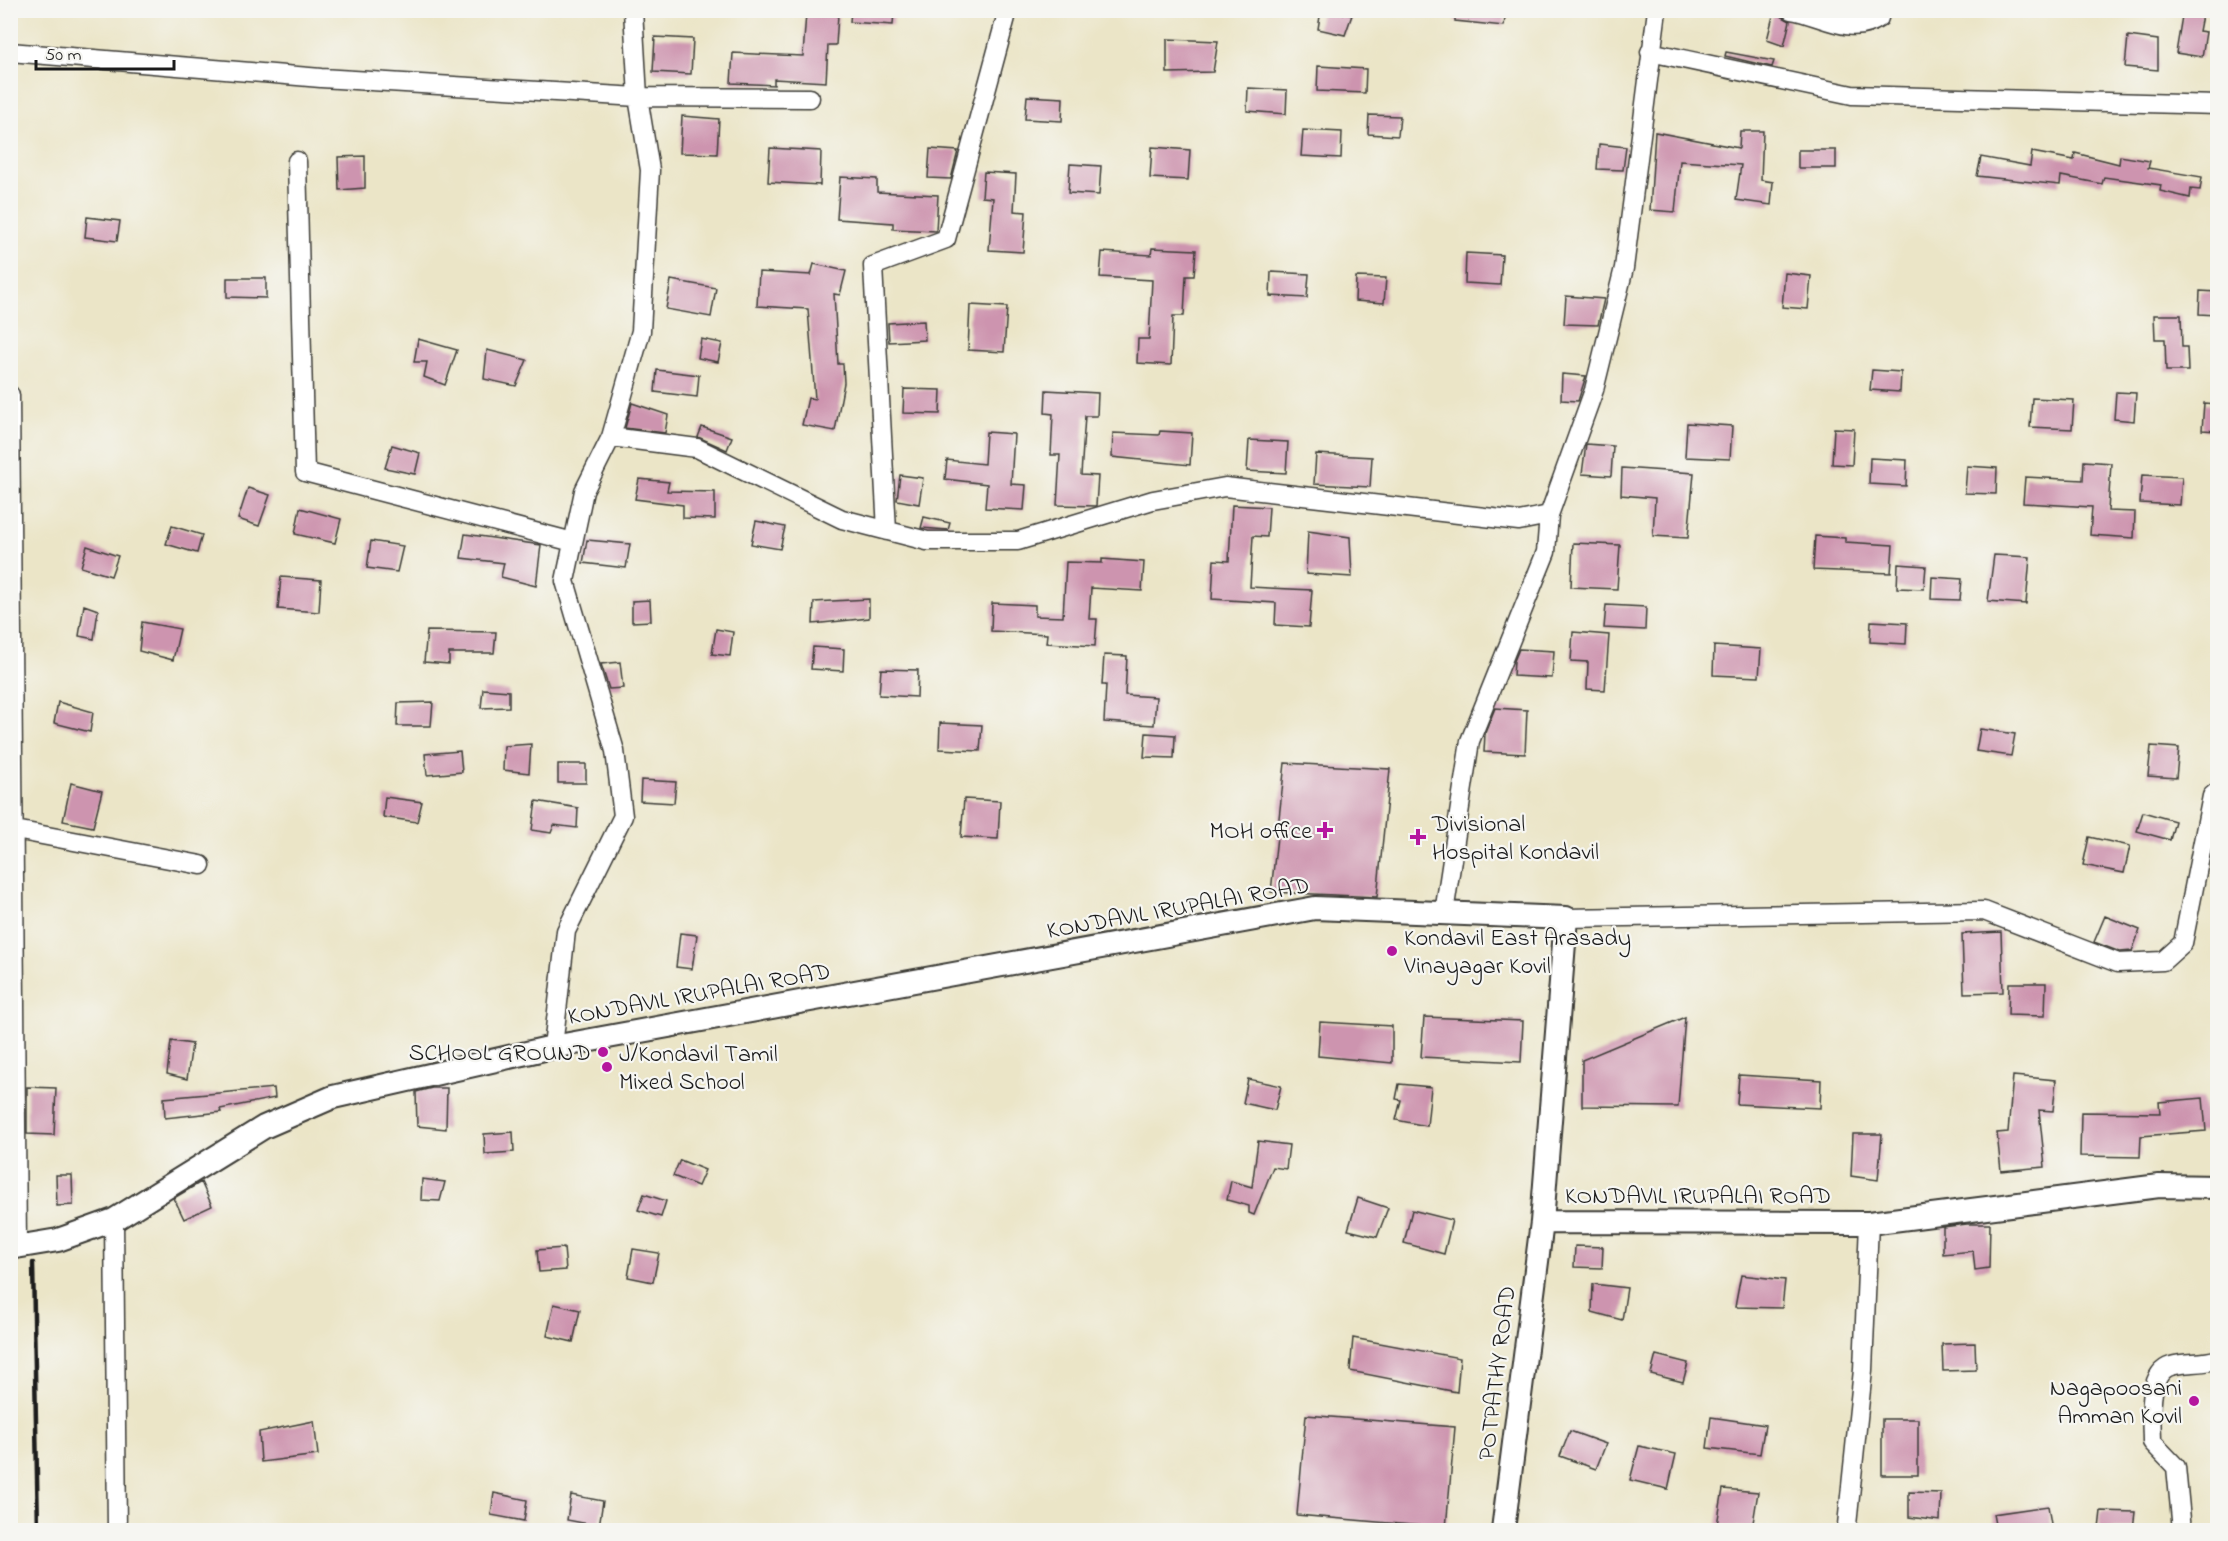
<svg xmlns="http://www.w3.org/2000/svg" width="2228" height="1541" font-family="'Indie Flower',sans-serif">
  <rect width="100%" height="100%" fill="#f6f6f2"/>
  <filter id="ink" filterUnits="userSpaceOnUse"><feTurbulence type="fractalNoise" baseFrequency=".0167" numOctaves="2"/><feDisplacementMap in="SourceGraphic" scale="12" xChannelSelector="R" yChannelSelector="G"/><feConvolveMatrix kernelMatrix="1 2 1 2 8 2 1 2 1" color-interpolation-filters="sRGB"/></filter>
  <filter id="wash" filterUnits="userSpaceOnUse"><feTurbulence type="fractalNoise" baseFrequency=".008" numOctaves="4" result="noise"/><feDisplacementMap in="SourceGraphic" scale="24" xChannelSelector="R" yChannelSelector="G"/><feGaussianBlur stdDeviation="1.35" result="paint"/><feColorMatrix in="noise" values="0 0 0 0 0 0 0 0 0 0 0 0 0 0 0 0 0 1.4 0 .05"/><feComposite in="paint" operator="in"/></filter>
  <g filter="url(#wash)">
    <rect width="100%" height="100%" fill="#ebe5c7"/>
    <g id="blocks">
      <!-- building -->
      <path fill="#cd94af" d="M851,10H894L893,25L850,22Z
        M1321,10L1352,15L1345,35L1318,29Z
        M1455,10H1506L1504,26L1455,21Z
        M2183,10H2203L2199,31L2206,32L2202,57L2176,53Z
        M1774,12L1790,21L1784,46L1767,40Z
        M806,13L838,15L836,45H828L826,82L774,79V85L731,83L733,53L803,56Z
        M2128,36L2158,40V70L2125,67Z
        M655,37L693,39L691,74L653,72Z
        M1167,39L1218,41L1213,72L1167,73Z
        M1726,52L1774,61L1772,67L1725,56Z
        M1318,66L1366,69L1365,93L1317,91Z
        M1248,88L1287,90L1286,114L1247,111Z
        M1027,96L1063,98L1062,121L1025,119Z
        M1369,115L1400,116L1398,136L1368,134Z
        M682,116L719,119L717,154L680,153Z
        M1303,130L1342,132L1341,158L1301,156Z
        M1740,131H1763L1761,180L1773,182L1771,205L1736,200L1741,165L1680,161L1675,212L1650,210L1655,132L1739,148Z
        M1599,144L1626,147L1623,170L1597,169Z
        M1152,147L1190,150L1188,180L1150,178Z
        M770,148L821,151L820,185L768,182Z
        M930,149L958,151L951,179L928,178Z
        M1798,150H1836V168H1798Z
        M2032,152L2074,160L2075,153L2119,164L2120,156L2150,161L2148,168L2202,177L2200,190L2191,189L2190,198L2160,191L2161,185L2104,177L2102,184L2061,176L2060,185L1977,176L1981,157L2030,166Z
        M365,156V188L339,190L338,157Z
        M1070,164L1101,166L1099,195L1068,193Z
        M984,172L1016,174L1014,211L1026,212L1023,252L989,250L993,198L982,197Z
        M840,177L877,179V192L938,195L936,231L893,229V223L837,219Z
        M87,217L120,221L117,241L85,237Z
        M1152,248L1196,250L1194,276H1186L1184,316H1173L1171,365L1137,363L1138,339H1149L1152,280L1100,277L1102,252L1151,255Z
        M1466,253L1502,255L1500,285L1465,283Z
        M814,264L846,271L840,295L834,294L838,364H843L844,383L835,431L802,425L808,398L815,399L808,309L757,306L759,272L811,275Z
        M1271,272L1309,274L1307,298L1270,296Z
        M1785,273L1811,276L1808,309L1782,307Z
        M1356,277L1386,278L1384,303L1355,301Z
        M227,278H266V298L227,297Z
        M671,280L716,288L711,317L666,309Z
        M2200,291L2217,292V315L2199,314Z
        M1566,296L1604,299L1598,325L1564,324Z
        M970,305L1007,307L1004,352L968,350Z
        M2154,315H2181L2182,347H2187L2188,371H2166L2165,339H2155Z
        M924,321L925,340L889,342L888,323Z
        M418,339L457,350L445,385L424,377L427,362H414Z
        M701,339L722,343L718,362L698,358Z
        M487,350L527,360L516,386L484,379Z
        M657,370L699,375L697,397L655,392Z
        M1872,370L1901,372L1900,392L1870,390Z
        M1562,374L1586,376L1578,401L1561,400Z
        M904,389L941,390L940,414L903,413Z
        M1046,390L1098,393L1097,416H1085L1081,475L1098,476L1096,506L1057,505L1060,455H1051L1053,414L1045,413Z
        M2116,392L2136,393L2134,421L2114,419Z
        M2032,398L2074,400L2072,429L2030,427Z
        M632,403L668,415L665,433L625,428Z
        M2204,403L2217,404V431L2202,430Z
        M1687,423L1732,426L1730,459L1685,457Z
        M702,427L732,437L727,450L698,437Z
        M1834,428L1854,429L1852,465L1832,464Z
        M1160,431L1192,433L1190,465L1112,457L1113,433L1159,435Z
        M986,432L1014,434L1011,484L1026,485L1024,510L985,508L987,484L945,479L947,460L984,464Z
        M1249,440L1288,442L1286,473L1247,471Z
        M1586,444L1613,446L1611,476L1582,474Z
        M392,445L420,453L415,474L385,468Z
        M1316,454L1372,457L1370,487L1314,484Z
        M1870,458L1907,460L1906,486L1869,484Z
        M2084,461L2111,463L2108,511L2135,512L2134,538L2090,535L2092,507L2023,503L2025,477L2083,480Z
        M1967,466L1997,468L1996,494L1965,493Z
        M1622,468L1694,473L1688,538L1653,536L1655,498L1621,495Z
        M900,475L923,478L919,504L897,500Z
        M2142,475L2182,477L2180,505L2140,503Z
        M639,479L669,482L667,491L715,492V519L683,518V505L635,499Z
        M248,488L270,495L259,526L238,519Z
        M1232,505L1269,507L1267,537L1253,536L1250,587L1312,590L1309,627L1275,625L1276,603L1212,599L1214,560L1229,561Z
        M300,508L341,519L335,543L295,534Z
        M924,517L950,523L948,530L921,528Z
        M756,521L785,527L780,549L751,544Z
        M172,526L202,535L197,553L166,544Z
        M1308,531L1350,537L1352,577L1306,574Z
        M465,534L541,545L536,586L501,577L504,563L461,558Z
        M1815,536L1845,538V542L1893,545L1891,573L1813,570Z
        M587,540L630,544L626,568L583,563Z
        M371,541L403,546L397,572L367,568Z
        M1573,543L1620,545L1617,589L1571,587Z
        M87,546L118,556L111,576L81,567Z
        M1994,555L2030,557L2026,604L1988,601Z
        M1102,559L1144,562L1142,591L1091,588L1089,619H1097L1095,646L1046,643L1047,634L991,631L992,603L1035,605V616L1063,617L1066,562L1102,563Z
        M1898,564L1926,566L1924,589L1897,588Z
        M281,577L321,580L319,612L278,609Z
        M1932,577L1962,579L1960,600L1931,599Z
        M869,599V618L813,624L814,602Z
        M650,600L651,621L632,622V601Z
        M84,605L98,610L94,639L79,636Z
        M1606,605L1646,607L1645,630L1604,628Z
        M1871,621L1907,623L1906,644L1870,642Z
        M142,622L180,629L173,660L139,651Z
        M716,629L733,632L730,656L712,654Z
        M427,631L496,632L494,653H449V664L424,662Z
        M1573,632L1609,635L1605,690L1587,689L1588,662L1571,661Z
        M1714,646L1761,649L1759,677L1713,675Z
        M813,647L844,649L843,671L811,669Z
        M1519,649L1554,651L1552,678L1513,676L1514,661Z
        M1104,655L1127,656L1125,695L1156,697L1154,725L1104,722L1106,685H1102Z
        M620,662L623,688L609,689L601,664Z
        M881,669L918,670L917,697L879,695Z
        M483,689L509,691V707L481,708Z
        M58,702L93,712L90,732L54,723Z
        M433,702L431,726H397L398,703Z
        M1495,708L1527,710L1525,754L1484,752L1485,733Z
        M940,723L982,725L980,751L939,749Z
        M1980,729L2015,734L2011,756L1976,751Z
        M1146,733L1175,735L1174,758L1144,757Z
        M531,744L529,773L503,770L504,746Z
        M2151,746L2179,748L2176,778L2148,776Z
        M460,751L462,772L427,775L425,754Z
        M1285,763L1390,769L1377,897L1271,892Z
        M558,764H586V783H558Z
        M641,780L676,782L674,803L640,801Z
        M71,783L102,791L93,827L63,821Z
        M385,797L422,802L417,822L383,817Z
        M964,799L1000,801L998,839L961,837Z
        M536,801L578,808L577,828L554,825L551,833L532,830Z
        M2143,812L2175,821L2170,840L2137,831Z
        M2089,837L2130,846L2124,873L2083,865Z
        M2105,916L2140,930L2132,951L2120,952L2094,942Z
        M2001,932L2003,992L1964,993L1962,934Z
        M680,933L697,935L692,969L676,967Z
        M2009,983H2046L2045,1016L2008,1015Z
        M1424,1017L1523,1021L1521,1062L1421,1057Z
        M1685,1017L1678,1107L1582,1106V1060Z
        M1320,1022L1392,1026V1063L1318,1056Z
        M171,1041L192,1044L187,1079L167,1074Z
        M1739,1075L1821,1080L1820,1108L1737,1104Z
        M2013,1076L2056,1080L2053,1111L2039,1110L2045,1167L2001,1171L1997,1133L2008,1132Z
        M1248,1079L1281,1086L1275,1110L1243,1103Z
        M1399,1084L1431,1087L1427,1126L1396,1120L1401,1100L1396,1099Z
        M27,1087L56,1088L54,1135L27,1134Z
        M274,1088L275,1098L220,1109L221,1112L165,1118L164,1098Z
        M432,1088H447L446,1129L417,1126L416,1092Z
        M2203,1098L2206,1131L2141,1136L2140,1157L2080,1156L2081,1112L2160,1113L2159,1102Z
        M513,1132L514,1152L485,1154L484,1134Z
        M1853,1134H1882L1878,1180L1851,1176Z
        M1258,1141L1289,1145L1286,1169L1273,1167L1254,1215L1249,1213V1206L1227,1200L1231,1181L1252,1187Z
        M680,1160L705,1170L698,1186L673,1176Z
        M56,1175H72L73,1205L57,1206Z
        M422,1179L445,1182L440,1201L421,1200Z
        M201,1182L212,1206L184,1219L174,1198Z
        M644,1194L666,1201L661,1217L638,1210Z
        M1358,1198L1388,1208L1377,1237L1348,1230Z
        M1412,1210L1452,1220L1444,1254L1404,1243Z
        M1967,1224H1990L1989,1268L1975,1270L1973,1251L1943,1254V1227Z
        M1575,1246L1603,1247L1602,1268L1574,1267Z
        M564,1248L566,1270L539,1272L537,1250Z
        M633,1249L659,1253L653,1282L628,1277Z
        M1741,1275L1785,1280L1782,1308L1735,1307Z
        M1593,1284L1627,1288L1622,1320L1592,1312Z
        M554,1304L580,1310L573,1342L547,1336Z
        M1353,1338L1460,1358L1457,1392L1350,1371Z
        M1975,1343L1976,1370L1943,1371L1942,1344Z
        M1656,1355L1688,1363L1683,1382L1651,1374Z
        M1306,1415L1455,1427L1446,1528L1297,1515Z
        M1711,1417L1765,1425L1760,1454L1707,1448Z
        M1882,1419H1918V1475H1882Z
        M314,1421L318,1455L261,1462L259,1432Z
        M1570,1431L1606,1444L1596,1469L1560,1456Z
        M1639,1446L1676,1454L1668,1489L1630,1480Z
        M1723,1489L1758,1492L1752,1529L1717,1525Z
        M1909,1492L1941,1493L1940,1521L1909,1517Z
        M494,1493L527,1500L524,1521L491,1515Z
        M571,1495L603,1501L599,1526L567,1520Z
        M2048,1506L2052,1530H1996L1993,1514Z
        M2101,1511L2135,1512L2133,1529H2099Z"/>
    </g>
  </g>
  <g filter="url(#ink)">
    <use href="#blocks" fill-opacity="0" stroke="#3b3a36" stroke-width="1.5"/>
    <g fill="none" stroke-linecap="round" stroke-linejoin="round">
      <defs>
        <path id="minor" d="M1791,10C1820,14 1851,38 1879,18
          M10,52L321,78L638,97L810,98
          M1650,52L1852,95L2218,105
          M297,161L305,472L573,542
          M10,395L17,1246
          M611,437L697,448L842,519L927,541H1018L1153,500L1225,487L1519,521L1549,515
          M887,531L873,266L946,239L1008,10
          M10,829L201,865
          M1444,913L1470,741L1546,552L1549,515L1594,390L1624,268L1657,10
          M1566,918L1984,911L2118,963L2163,961L2183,943L2212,796L2218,791
          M553,1047L566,931L623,816L615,751L565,581L584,491L611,437L641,331L650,170L638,97L633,10
          M114,1220L117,1530
          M1847,1525L1863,1370L1869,1223
          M2182,1530L2176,1467L2152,1442C2152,1422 2146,1373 2171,1366C2187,1361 2202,1365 2218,1359"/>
        <path id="tertiary" d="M10,1248L58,1240L114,1220L264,1127L333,1097L553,1047L1315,908L1566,918L1542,1222L1869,1223L2159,1186L2218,1187
          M1503,1530L1542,1222"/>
      </defs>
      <!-- minor casing -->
      <use href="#minor" stroke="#3b3a36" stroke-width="21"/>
      <!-- tertiary casing -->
      <use href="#tertiary" stroke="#3b3a36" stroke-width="26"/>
      <!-- minor -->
      <use href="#minor" stroke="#fff" stroke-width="18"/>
      <!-- tertiary -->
      <use href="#tertiary" stroke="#fff" stroke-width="22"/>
      <!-- rail -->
      <path stroke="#1c1c1c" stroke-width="4.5" d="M33,1263L38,1530"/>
    </g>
  </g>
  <!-- markers -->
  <g fill="#b5179e" stroke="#f6f6f2" stroke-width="2">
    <path d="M1322 821h6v6h6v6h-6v6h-6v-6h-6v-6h6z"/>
    <path d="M1415 828h6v6h6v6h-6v6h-6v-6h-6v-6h6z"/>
    <circle cx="1392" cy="951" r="6"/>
    <circle cx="603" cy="1052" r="6"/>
    <circle cx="607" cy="1067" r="6"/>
    <circle cx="2194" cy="1401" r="6"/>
  </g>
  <g text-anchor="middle" stroke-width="4.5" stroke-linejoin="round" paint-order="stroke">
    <!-- poi labels -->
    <g font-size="24" fill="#1c1c1c" stroke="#f6f6f2" text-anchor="start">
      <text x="1432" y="831">Divisional<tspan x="1432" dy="28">Hospital Kondavil</tspan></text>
      <text x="1312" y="838" text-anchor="end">MOH office</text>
      <text x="1404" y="945">Kondavil East Arasady<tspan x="1404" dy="28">Vinayagar Kovil</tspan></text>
      <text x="591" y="1060" text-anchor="end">SCHOOL GROUND</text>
      <text x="619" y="1061">J/Kondavil Tamil<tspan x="619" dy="28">Mixed School</tspan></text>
      <text x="2182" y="1395" text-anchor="end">Nagapoosani<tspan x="2182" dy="28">Amman Kovil</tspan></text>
    </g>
    <!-- street labels -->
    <g font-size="24" fill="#1c1c1c" stroke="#f6f6f2">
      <text transform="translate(1178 907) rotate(-10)" y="8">KONDAVIL IRUPALAI ROAD</text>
      <text transform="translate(699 993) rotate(-10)" y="8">KONDAVIL IRUPALAI ROAD</text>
      <text x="1698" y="1203">KONDAVIL IRUPALAI ROAD</text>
      <text transform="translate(1496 1373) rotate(-83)" y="8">POTPATHY ROAD</text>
    </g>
  </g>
  <!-- margin -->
  <rect width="2228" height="1541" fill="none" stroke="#f6f6f2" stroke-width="36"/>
  <!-- scale -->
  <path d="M36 60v9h138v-9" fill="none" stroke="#1c1c1c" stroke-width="3"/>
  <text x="45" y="60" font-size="18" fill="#1c1c1c" stroke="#f6f6f2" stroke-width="4.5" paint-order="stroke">50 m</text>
</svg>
